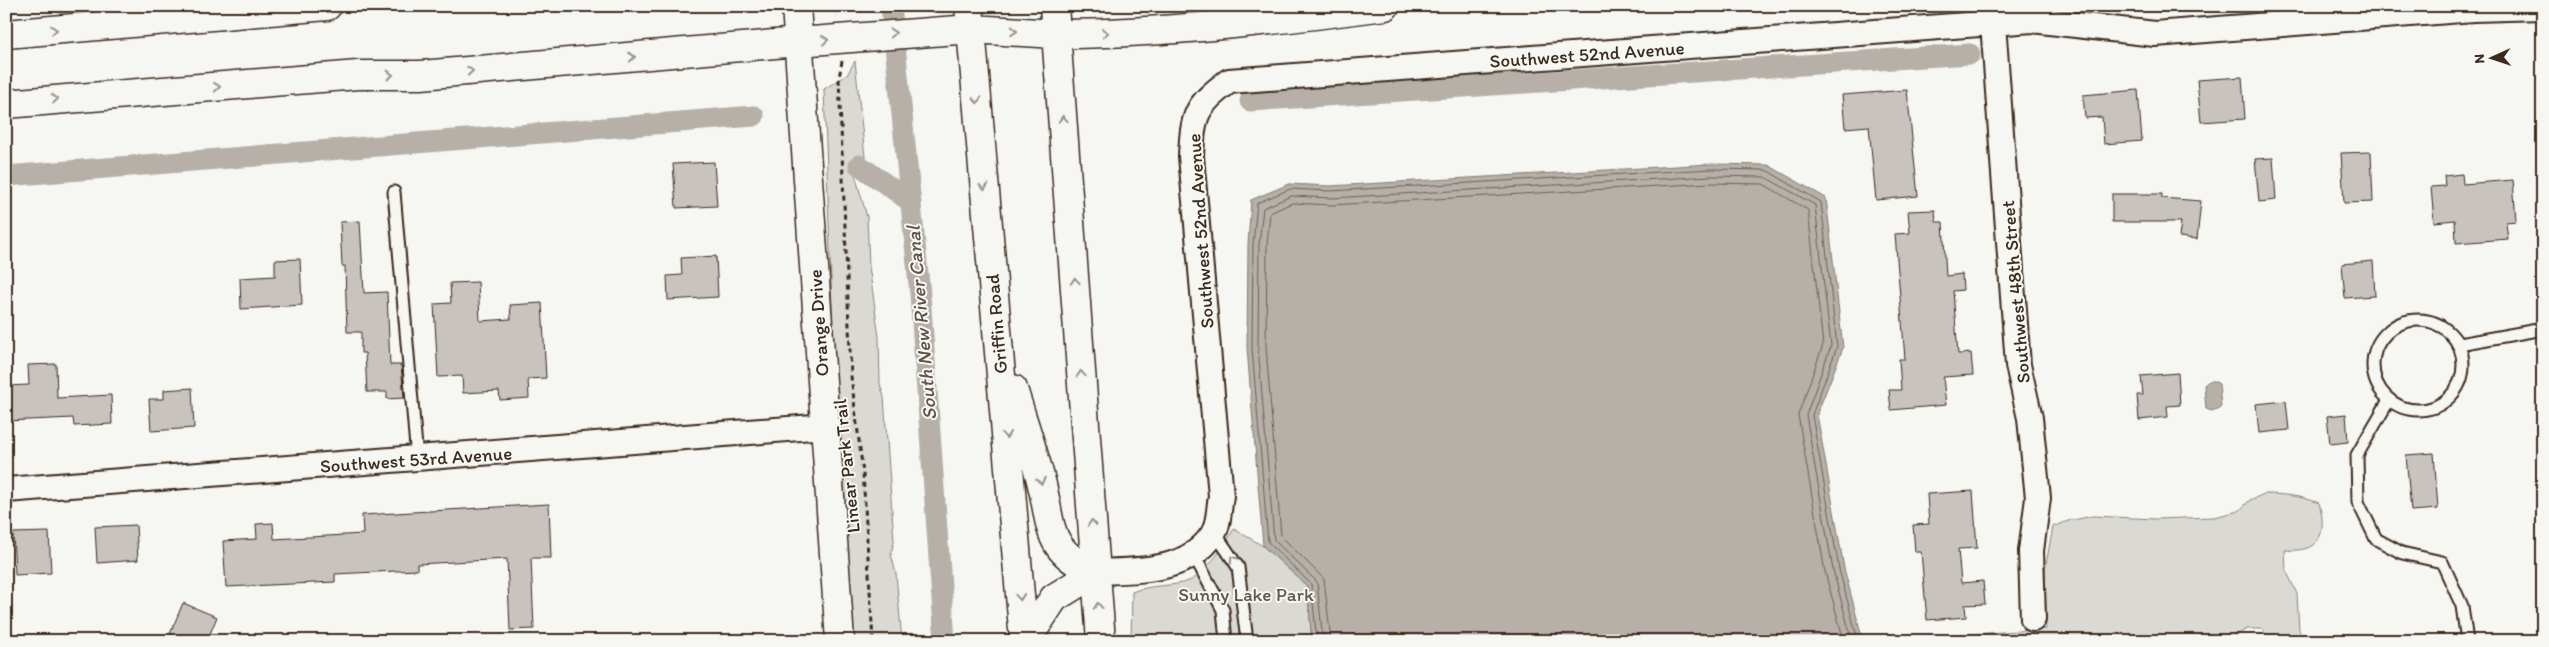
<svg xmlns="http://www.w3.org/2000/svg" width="2549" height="647" font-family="Itim,sans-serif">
  <rect width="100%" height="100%" fill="#f6f6f2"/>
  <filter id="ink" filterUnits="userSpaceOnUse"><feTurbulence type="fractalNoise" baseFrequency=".02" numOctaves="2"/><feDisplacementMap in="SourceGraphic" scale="10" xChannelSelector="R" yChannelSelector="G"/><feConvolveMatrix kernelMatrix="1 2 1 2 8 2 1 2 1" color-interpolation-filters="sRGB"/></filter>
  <g filter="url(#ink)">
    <!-- green -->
    <path fill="#dad9d3" stroke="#8a8278" d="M855,61L865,157L854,171L867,217L869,266L879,337L880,384L884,397L894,541L891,554L896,574L902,641H852L834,361L824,89L847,75Z
      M2264,494C2283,494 2302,496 2319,503C2328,535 2319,553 2285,550L2286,570L2297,594L2299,630L2303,641H2269L2263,629H2247L2227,641H1869L2046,629L2045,569L2053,527L2068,521L2093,516L2155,519L2214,517L2239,511L2250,500Z
      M1234,529L1263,546L1307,586L1312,641H1131L1132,592C1151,584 1173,587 1189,581C1206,574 1225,544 1234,529Z"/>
    <!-- water -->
    <path fill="#b6b0a9" stroke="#857a71" d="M1711,164L1768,165L1826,198L1843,348L1817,414L1844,568L1863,641H1312L1307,586L1263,546L1247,348L1248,244L1251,200L1289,184L1330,186Z
      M2209,381H2214L2219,384L2221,407L2212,411L2206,409L2204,385Z"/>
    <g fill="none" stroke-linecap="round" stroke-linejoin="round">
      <!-- shore -->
      <path stroke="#6c6056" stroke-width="1" d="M1317,641L1311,584L1268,542L1252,348L1253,244L1257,203L1290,189L1330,191L1711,169L1766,170L1821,202L1837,347L1812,415L1839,569L1858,641
        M1323,641L1317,582L1274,540L1258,347L1259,244L1263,208L1291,196L1331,198L1711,176L1765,177L1815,205L1831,346L1806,415L1833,570L1852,641
        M1331,641L1324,579L1281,536L1266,347L1267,245L1270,213L1292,203L1331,205L1711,183L1763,184L1808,210L1823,345L1798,415L1825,572L1844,641"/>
      <!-- canal -->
      <path stroke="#b6b0a9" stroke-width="21" d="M891,6L920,294L945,641
        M1250,101L1970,54
        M859,165L911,202
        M6,176L754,116"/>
    </g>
    <!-- building -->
    <path fill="#c8c3be" stroke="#3b2a1e" d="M2242,77L2245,119L2201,122L2197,80Z
      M1907,90L1918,196L1876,200L1869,126L1845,128L1842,95Z
      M2138,90L2142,141L2104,144L2102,117L2085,118L2083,95Z
      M2371,152L2373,202L2344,203L2341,153Z
      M2273,158L2276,200L2259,202L2255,159Z
      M714,162L717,206L676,208L673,164Z
      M2462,174L2463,184L2513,180L2516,221L2506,222L2508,239L2456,243L2455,220L2434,222L2431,187L2445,186L2444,176Z
      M2112,194H2162V198L2201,201L2197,239L2179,237L2181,222H2112Z
      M1935,210L1936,222H1943L1946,276L1962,274L1963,290L1953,291L1958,354L1971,353L1973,375L1943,377L1946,405L1891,410L1889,390H1901L1899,359H1905L1895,234L1910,233L1908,211Z
      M360,221L364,293L387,292L390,365H401L404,398L387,399V392H367L365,353H361V332H347L345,266H342L340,222Z
      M716,256L718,297L668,300L667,276L682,275L681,258Z
      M300,259L302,305L241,309L240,278L275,276V260Z
      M2373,261L2375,296L2345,298L2342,264Z
      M478,282L480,321L511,319L510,305L542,303L546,378L528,379L529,398L500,400L499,391L463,393L462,376L438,377L434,304L451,303L450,283Z
      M56,364L57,398L111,395L112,424L74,426L73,418L6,421V386L29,385L28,365Z
      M2178,373L2180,405L2167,406L2168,417L2139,420L2137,395H2143L2141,376Z
      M192,388L194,428L151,431L149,399H164V390Z
      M2286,401L2289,430L2259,433L2256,404Z
      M2346,414L2348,442L2330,444L2327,416Z
      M2434,453L2438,509L2411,511L2406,455Z
      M1973,491L1977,548L1958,549L1961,583L1983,581L1985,604L1965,605L1966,617L1927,620L1921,552H1915L1913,525L1929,524L1927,494Z
      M549,504L551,558H531L534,629L510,630L507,559L417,564V570L335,574V582L226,587L223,541L257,539L256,524L273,523L274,539L363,534L362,515Z
      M136,525L138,560L97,563L95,527Z
      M49,532L51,573L15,575L13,533Z
      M183,603L217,617L207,641H187L170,634Z"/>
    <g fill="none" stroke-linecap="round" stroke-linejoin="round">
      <defs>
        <path id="service" d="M394,192L417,459
          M2373 365a45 45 0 1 1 90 0a45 45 0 1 1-90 0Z
          M2459,344L2543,329
          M2389,400L2357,455L2358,502L2376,539L2402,553L2442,562L2462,606L2467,641
          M1215,533L1238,567L1247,641
          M1194,555L1223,610L1226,641"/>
        <path id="minor" d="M1993,23L2018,365L2030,418L2038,498L2031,551L2033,619
          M6,490L826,426
          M1096,572C1137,570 1188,573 1213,534C1219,525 1219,506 1221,496L1191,156C1193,115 1195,106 1229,81L2032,20L2155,34L2474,9L2543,7"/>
        <path id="tertiary" d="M796,6L840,641"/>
        <path id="primary" d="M969,6L1024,641
          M1054,6L1101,641
          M798,42L971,29L1056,34
          M1013,389C1022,418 1032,447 1040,477C1053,523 1043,551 1096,572
          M1026,641L1054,598L1096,572"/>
        <path id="motorway" d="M6,34L327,6
          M1056,34C1163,34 1278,20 1385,6
          M6,104L358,75H421L798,42"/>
      </defs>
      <!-- service casing -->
      <use href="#service" stroke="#3b2a1e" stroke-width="15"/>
      <!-- minor casing -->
      <use href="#minor" stroke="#3b2a1e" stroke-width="28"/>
      <!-- tertiary casing -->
      <use href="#tertiary" stroke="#3b2a1e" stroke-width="31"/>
      <!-- primary casing -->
      <use href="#primary" stroke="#3b2a1e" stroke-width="31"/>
      <!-- motorway casing -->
      <use href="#motorway" stroke="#3b2a1e" stroke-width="31"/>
      <!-- path -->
      <path stroke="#3b2a1e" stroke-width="3" stroke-dasharray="5 4" stroke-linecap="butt" d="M837,6L838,15
        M842,61L839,78L851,376L863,473L873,641
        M1972,641L1976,639L1985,641"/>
      <!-- service -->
      <use href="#service" stroke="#f6f6f2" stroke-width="11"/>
      <!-- minor -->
      <use href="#minor" stroke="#f6f6f2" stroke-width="24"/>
      <!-- tertiary -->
      <use href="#tertiary" stroke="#f6f6f2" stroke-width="28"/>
      <!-- primary -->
      <use href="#primary" stroke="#f6f6f2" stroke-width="28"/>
      <!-- motorway -->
      <use href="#motorway" stroke="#f6f6f2" stroke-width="28"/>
    </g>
    <!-- one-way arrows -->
    <defs><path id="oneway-chevron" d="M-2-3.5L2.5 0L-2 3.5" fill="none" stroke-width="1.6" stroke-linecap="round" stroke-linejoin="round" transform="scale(1.25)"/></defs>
    <g stroke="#989088">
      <use href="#oneway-chevron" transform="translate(54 30) rotate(-5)"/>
      <use href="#oneway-chevron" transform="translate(1014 31) rotate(4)"/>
      <use href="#oneway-chevron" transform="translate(893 33) rotate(-5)"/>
      <use href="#oneway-chevron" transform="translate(1105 33) rotate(-5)"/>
      <use href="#oneway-chevron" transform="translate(825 40) rotate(-6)"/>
      <use href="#oneway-chevron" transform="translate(632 57) rotate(-5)"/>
      <use href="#oneway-chevron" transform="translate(470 71) rotate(-5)"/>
      <use href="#oneway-chevron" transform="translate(390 75)"/>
      <use href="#oneway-chevron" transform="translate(217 87) rotate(-5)"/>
      <use href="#oneway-chevron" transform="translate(55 99) rotate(-5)"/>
      <use href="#oneway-chevron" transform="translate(977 100) rotate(85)"/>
      <use href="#oneway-chevron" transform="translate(1063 119) rotate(-94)"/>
      <use href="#oneway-chevron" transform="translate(984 187) rotate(85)"/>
      <use href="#oneway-chevron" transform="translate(1075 281) rotate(-94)"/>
      <use href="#oneway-chevron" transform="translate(1081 374) rotate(-94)"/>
      <use href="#oneway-chevron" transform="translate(1006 435) rotate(85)"/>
      <use href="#oneway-chevron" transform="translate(1041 481) rotate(78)"/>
      <use href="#oneway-chevron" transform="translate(1092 523) rotate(-94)"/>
      <use href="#oneway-chevron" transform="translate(1233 559) rotate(-125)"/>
      <use href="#oneway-chevron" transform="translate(1020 597) rotate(85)"/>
      <use href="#oneway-chevron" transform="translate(1098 606) rotate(-94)"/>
    </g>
  </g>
  <g text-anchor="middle" stroke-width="4" stroke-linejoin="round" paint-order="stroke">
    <!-- street labels -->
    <g font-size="19" fill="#3b2a1e" stroke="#f6f6f2">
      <text transform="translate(1587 54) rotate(-4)" y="7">Southwest 52nd Avenue</text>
      <text transform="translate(1200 231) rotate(-94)" y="7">Southwest 52nd Avenue</text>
      <text transform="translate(2015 292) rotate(-95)" y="7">Southwest 48th Street</text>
      <text transform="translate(818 323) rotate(-94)" y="7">Orange Drive</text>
      <text transform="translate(996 324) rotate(-95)" y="7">Griffin Road</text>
      <text transform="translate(416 459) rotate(-4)" y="7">Southwest 53rd Avenue</text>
      <text transform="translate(846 466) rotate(-96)" y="7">Linear Park Trail</text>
    </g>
    <!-- park labels -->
    <g font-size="19" fill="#63564b" stroke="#f6f6f2">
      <text x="1246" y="601">Sunny Lake Park</text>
    </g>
    <!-- water labels -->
    <g font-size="20" font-style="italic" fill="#605248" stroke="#f6f6f2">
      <text transform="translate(921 323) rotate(-95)" y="7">South New River Canal</text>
    </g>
  </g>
  <!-- margin -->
  <rect width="2549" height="647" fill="none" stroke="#f6f6f2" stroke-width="25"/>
  <rect x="12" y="12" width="2524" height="622" fill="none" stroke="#3b2a1e" stroke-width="2" filter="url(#ink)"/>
  <!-- north arrow -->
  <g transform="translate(2492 58) rotate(267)" stroke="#f6f6f2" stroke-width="4" paint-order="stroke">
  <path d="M0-4L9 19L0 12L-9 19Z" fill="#3b2a1e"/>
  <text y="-8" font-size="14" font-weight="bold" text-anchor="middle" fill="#3b2a1e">N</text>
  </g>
</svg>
